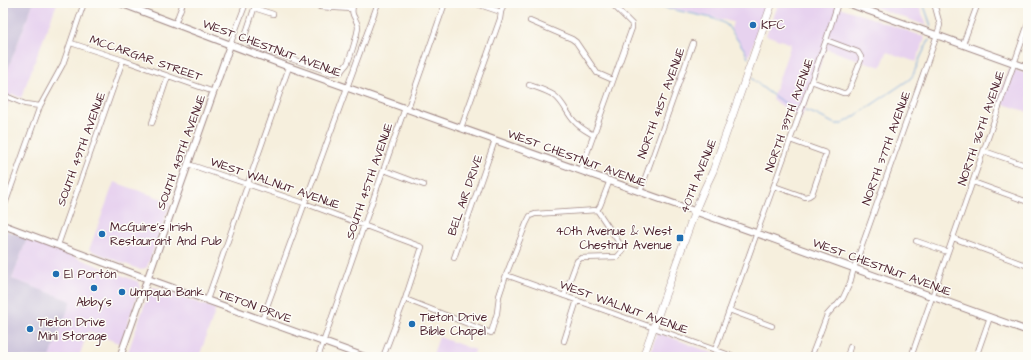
<svg xmlns="http://www.w3.org/2000/svg" width="1031" height="360" font-family="'Architects Daughter',sans-serif">
  <rect width="100%" height="100%" fill="#fdfcf7"/>
  <filter id="ink" filterUnits="userSpaceOnUse"><feTurbulence type="fractalNoise" baseFrequency=".025" numOctaves="2"/><feDisplacementMap in="SourceGraphic" scale="8" xChannelSelector="R" yChannelSelector="G"/><feConvolveMatrix kernelMatrix="1 2 1 2 8 2 1 2 1" color-interpolation-filters="sRGB"/></filter>
  <filter id="wash" filterUnits="userSpaceOnUse"><feTurbulence type="fractalNoise" baseFrequency=".012" numOctaves="4" result="noise"/><feDisplacementMap in="SourceGraphic" scale="16" xChannelSelector="R" yChannelSelector="G"/><feGaussianBlur stdDeviation="0.9" result="paint"/><feColorMatrix in="noise" values="0 0 0 0 0 0 0 0 0 0 0 0 0 0 0 0 0 1.4 0 .05"/><feComposite in="paint" operator="in"/></filter>
  <g filter="url(#wash)">
    <rect width="100%" height="100%" fill="#f6efdd"/>
    <!-- built -->
    <path fill="#e7d2ef" d="M33,3H57L21,98L12,94L3,117V82Z
      M662,3H767L749,57L731,29L733,22L667,7Z
      M779,3H828L925,37L916,62L887,52L881,67L826,49L801,119L772,99L791,44L766,35Z
      M864,3H918L927,26Z
      M1009,68L1028,74V112L997,102Z
      M114,182L171,202L147,267L141,270L89,250Z
      M27,238L139,282L140,287L121,344L88,331L79,357H50L70,301L12,279Z
      M153,287L216,309L199,357H140L128,352L150,289Z
      M657,332L723,357H649Z
      M439,337L475,350L472,357H432Z"/>
    <!-- industrial -->
    <path fill="#c8bfd8" d="M3,3H33L3,82Z
      M3,229L27,238L12,279L71,301L50,357H3Z"/>
    <g fill="none" stroke-linecap="round" stroke-linejoin="round">
      <!-- stream -->
      <path stroke="#70a1db" stroke-width="1" d="M659,3L666,8L712,18L722,22L727,25L744,49L748,58
        M923,3L931,26
        M752,78C761,88 785,105 798,109
        M805,111L815,114L835,124H842L849,120L910,79L913,75L921,56L929,40"/>
    </g>
  </g>
  <g filter="url(#ink)">
    <g fill="none" stroke-linecap="round" stroke-linejoin="round">
      <defs>
        <path id="street" d="M256,3L245,36L249,43L254,46L332,73L341,72C342,69 345,67 347,64C350,59 358,32 358,27C357,17 349,17 354,3
          M474,3L501,12
          M320,7L352,9
          M254,8L273,14
          M530,21L572,39L576,42L597,73L613,80
          M175,24L183,3
          M71,43L123,60L214,92
          M963,44L978,3
          M230,45L246,3
          M811,81L843,93H846L849,90L861,60V57L858,52L826,40
          M529,85C538,88 548,91 555,96C564,103 567,114 575,122C580,128 587,131 593,135
          M3,95L25,104L40,106
          M152,123L168,76
          M461,128L500,19L501,12L504,3
          M984,151L1028,166
          M188,164L304,203L422,247L405,299L383,357
          M384,170L424,185
          M581,170L632,28V24L611,3
          M973,182L1028,202
          M774,186L805,197L809,196L812,194L826,153L790,140
          M640,192L693,43
          M3,210L40,106L63,64L84,3
          M597,210L600,206L610,180
          M953,238L1028,266
          M916,241L948,252
          M58,245L123,60
          M454,258L495,140
          M506,275L735,357
          M564,296L577,261L581,258L617,257C620,254 624,251 622,247L597,210
          M405,299L491,333L497,313L499,296L506,275L526,224L530,216L535,214L597,210
          M207,300L289,67
          M729,310L772,326
          M262,320L378,3
          M564,341L577,300
          M715,350L826,40L838,3
          M318,357L405,108L409,105L445,3
          M811,357L827,315L834,307L837,305L843,298L850,283L854,268L937,35L940,25L934,3
          M847,357L850,347
          M911,357L1028,24
          M976,357L990,317"/>
        <path id="secondary" d="M120,3L289,67L756,233L1028,331
          M847,3L1028,68
          M3,225L148,279L365,357
          M120,357L230,45"/>
        <path id="primary" d="M643,357L695,211L703,192L713,171L772,3"/>
      </defs>
      <!-- street casing -->
      <use href="#street" stroke="#a08784" stroke-width="6"/>
      <!-- secondary casing -->
      <use href="#secondary" stroke="#a08784" stroke-width="8"/>
      <!-- primary casing -->
      <use href="#primary" stroke="#a08784" stroke-width="8"/>
      <!-- street -->
      <use href="#street" stroke="#fff" stroke-width="4.5"/>
      <!-- secondary -->
      <use href="#secondary" stroke="#fff" stroke-width="6"/>
      <!-- primary -->
      <use href="#primary" stroke="#fff" stroke-width="7"/>
    </g>
  </g>
  <!-- markers -->
  <g fill="#1f6fb2" stroke="#fdfcf7" stroke-width="1.5">
    <circle cx="753" cy="25" r="4"/>
    <circle cx="102" cy="234" r="4"/>
    <rect x="676" y="234" width="8" height="8" rx="2"/>
    <circle cx="56" cy="274" r="4"/>
    <circle cx="94" cy="288" r="4"/>
    <circle cx="122" cy="292" r="4"/>
    <circle cx="412" cy="324" r="4"/>
    <circle cx="30" cy="329" r="4"/>
  </g>
  <g text-anchor="middle" stroke-width="3" stroke-linejoin="round" paint-order="stroke">
    <!-- poi labels -->
    <g font-size="12" fill="#4a1f2b" stroke="#fdfcf7" text-anchor="start">
      <text x="761" y="29">KFC</text>
      <text x="110" y="231">McGuire's Irish<tspan x="110" dy="14">Restaurant And Pub</tspan></text>
      <text x="672" y="235" text-anchor="end">40th Avenue &amp; West<tspan x="672" dy="14">Chestnut Avenue</tspan></text>
      <text x="64" y="278">El Portón</text>
      <text x="130" y="296">Umpqua Bank</text>
      <text x="94" y="306" text-anchor="middle">Abby's</text>
      <text x="420" y="321">Tieton Drive<tspan x="420" dy="14">Bible Chapel</tspan></text>
      <text x="38" y="326">Tieton Drive<tspan x="38" dy="14">Mini Storage</tspan></text>
    </g>
    <!-- street labels -->
    <g font-size="12" fill="#4a1f2b" stroke="#fdfcf7">
      <text transform="translate(272 48) rotate(20)" y="4">WEST CHESTNUT AVENUE</text>
      <text transform="translate(146 58) rotate(19)" y="4">MCCARGAR STREET</text>
      <text transform="translate(661 103) rotate(-70)" y="4">NORTH 41ST AVENUE</text>
      <text transform="translate(789 115) rotate(-70)" y="4">NORTH 39TH AVENUE</text>
      <text transform="translate(981 128) rotate(-71)" y="4">NORTH 36TH AVENUE</text>
      <text transform="translate(886 148) rotate(-70)" y="4">NORTH 37TH AVENUE</text>
      <text transform="translate(81 149) rotate(-70)" y="4">SOUTH 49TH AVENUE</text>
      <text transform="translate(181 152) rotate(-70)" y="4">SOUTH 48TH AVENUE</text>
      <text transform="translate(577 158) rotate(20)" y="4">WEST CHESTNUT AVENUE</text>
      <text transform="translate(698 176) rotate(-68)" y="4">40TH AVENUE</text>
      <text transform="translate(369 181) rotate(-71)" y="4">SOUTH 45TH AVENUE</text>
      <text transform="translate(275 183) rotate(19)" y="4">WEST WALNUT AVENUE</text>
      <text transform="translate(465 195) rotate(-71)" y="4">BEL AIR DRIVE</text>
      <text transform="translate(882 267) rotate(20)" y="4">WEST CHESTNUT AVENUE</text>
      <text transform="translate(255 306) rotate(20)" y="4">TIETON DRIVE</text>
      <text transform="translate(624 307) rotate(20)" y="4">WEST WALNUT AVENUE</text>
    </g>
  </g>
  <!-- margin -->
  <rect width="1031" height="360" fill="none" stroke="#fdfcf7" stroke-width="16"/>
</svg>
